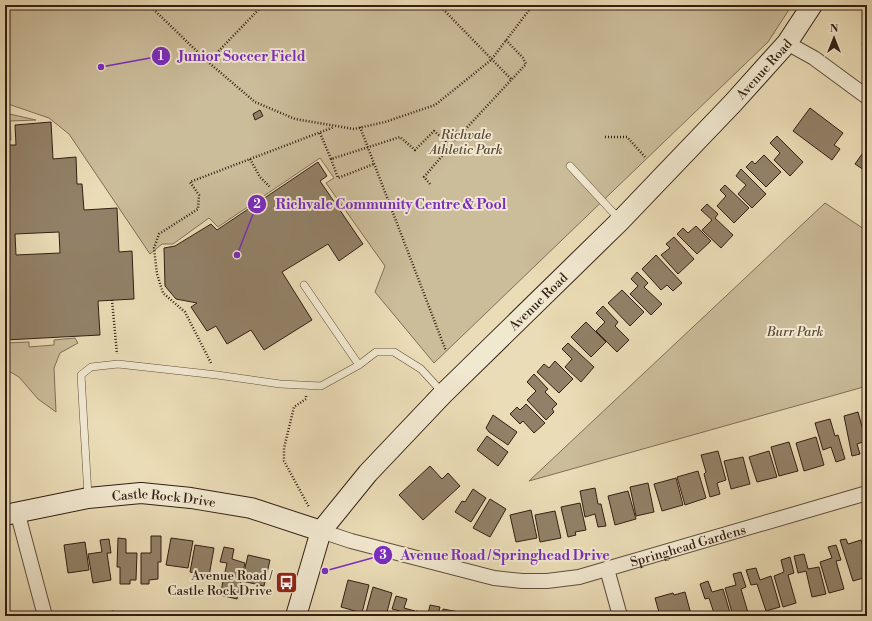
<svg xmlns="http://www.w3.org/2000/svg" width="872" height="621" font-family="'Libre Bodoni',serif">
  <rect width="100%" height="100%" fill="#eadcb6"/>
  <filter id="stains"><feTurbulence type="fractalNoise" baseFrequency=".005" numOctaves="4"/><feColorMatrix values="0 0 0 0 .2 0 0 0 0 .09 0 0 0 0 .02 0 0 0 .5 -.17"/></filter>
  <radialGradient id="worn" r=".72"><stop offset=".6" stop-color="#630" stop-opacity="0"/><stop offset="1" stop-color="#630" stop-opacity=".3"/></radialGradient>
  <!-- green -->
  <path fill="#cbbc9a" stroke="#7f6e56" d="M5,5H792L768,42L434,363L375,292L385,266L326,183L334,178L320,158L218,227L209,218L173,244H162L150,254L69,134L49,118L5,103Z
    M5,113L36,120L10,121L11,140H5Z
    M825,203L867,231V386L529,481Z
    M75,338L78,343L60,353L54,368L56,412L38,399L19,377L5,369V343L29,342V347L54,345V340Z"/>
  <!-- building -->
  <path fill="#928168" stroke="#331f13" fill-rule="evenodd" d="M867,33V47L862,45Z
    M810,108L843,133L834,145L840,149L832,160L793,131Z
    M260,110L263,116L255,120L253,114Z
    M51,122L53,159L76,157L77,184H82L84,210L117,208L119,252L132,251L134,299L98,301L100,335L5,340V145H16L15,125ZM59,232L60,253L16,255L15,234Z
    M777,136L803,162L790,176L774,160L780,153L770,143Z
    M867,147V172L855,164Z
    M764,155L781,172L766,187L746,167L752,161L755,164Z
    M318,162L327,176L320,181L363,244L339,261L328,244L282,272L312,320L264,350L251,330L227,344L216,326L207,331L191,307L197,303L176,299L165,286L164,248L175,246L211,224L217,230Z
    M741,169L766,194L752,208L738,194L746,185L736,176Z
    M725,185L749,208L734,223L717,206L726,196L720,190Z
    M707,204L718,214L715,218L733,235L721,248L702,230L712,220L701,210Z
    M696,226L711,241L697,254L677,234L683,228L688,233Z
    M674,237L694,259L678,274L661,255L670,248L666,244Z
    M656,255L682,283L673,291L667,285L661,290L642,269Z
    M637,272L648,283L644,287L662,304L651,315L630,294L638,286L631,279Z
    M622,290L644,312L630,326L608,303Z
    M603,306L618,322L615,326L629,340L617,352L596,331L605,322L596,313Z
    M586,322L606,342L591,357L571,337Z
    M568,343L594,367L581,382L565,367L572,359L562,349Z
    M555,361L573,379L559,393L537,372L544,364L549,368Z
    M534,374L548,389L545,392L557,404L552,409L554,412L546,420L527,400L536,391L527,382Z
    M526,404L545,423L534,433L523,421L520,424L510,414L517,407L520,410Z
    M858,412L866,441L857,444L860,454L852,456L844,416Z
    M493,415L517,432L508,445L489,432L486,428Z
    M830,419L835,436L838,435L845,459L836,462L831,447L823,450L815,423Z
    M487,436L508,452L498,466L477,450Z
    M816,437L824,465L804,471L796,443Z
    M789,442L798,471L779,476L771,447Z
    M718,451L726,480L717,483L720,494L710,497L704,474L706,472L701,455Z
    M769,451L777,477L757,482L749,457Z
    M743,457L750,484L731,489L724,461Z
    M430,466L442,479L448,473L460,486L423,520L399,495Z
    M698,471L706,498L685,505L677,477Z
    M676,478L683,505L662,511L654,484Z
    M648,483L654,512L636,516L630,487Z
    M595,488L598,504H601L606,526L598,527L595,514L585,517L580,491Z
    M473,489L486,498L471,522L455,512L462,501L465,502Z
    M628,491L636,519L615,525L608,496Z
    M490,499L506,509L490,537L473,528Z
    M580,503L586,530L575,532L576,535L568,537L561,507Z
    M531,510L537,538L516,542L510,515Z
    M555,511L561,538L540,542L535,515Z
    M151,536H161V562H158V579L149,580V584H141V553H151Z
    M118,538L126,539V553H137L136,580H130V584H120V567H117Z
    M171,538L193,541L188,568L166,565Z
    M109,539L111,553H107L111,580L93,583L88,554L102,552L100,540Z
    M846,539L848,544L861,540L867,558V577L853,581L840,540Z
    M85,542L89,570L68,573L64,545Z
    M195,545L214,548L209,576L190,572Z
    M836,545L841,560L836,561L844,589L829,593L820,562L832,558L828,547Z
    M224,547L234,549L232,559L245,563L237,599L220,595L227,563L220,562Z
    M804,554L808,569L819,567L826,594L812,597L806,571L798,573L794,556Z
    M248,555L270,560L264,586L242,581Z
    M790,557L794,573L788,575L796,603L783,607L774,576L784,572L781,560Z
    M756,568L760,580L771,576L780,607L766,611L757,584L751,585L746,570Z
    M741,572L746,587L741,589L749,616H733L725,588L736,585L733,574Z
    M348,580L369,585L362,613L341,607Z
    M708,581L712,592L723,589L731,616H715L709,598L705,599L700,584Z
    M373,587L392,593L386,616H365Z
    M685,592L691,614L694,613L695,616H660L655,598L673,593L674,595Z
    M396,596L407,599L404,608L415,611L413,616H398L400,611L392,609Z
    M430,605L440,607L438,616H415L416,611L428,614Z
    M443,609L464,613V616H442Z
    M114,611V616L130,614L131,616H90V614Z"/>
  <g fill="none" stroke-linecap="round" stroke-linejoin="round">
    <defs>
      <path id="lane" d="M570,166L620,220
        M304,285L359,365
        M88,496L81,375L91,367L118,364L217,375L280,384L321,386L359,365L376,352H394L421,369L442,392"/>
      <g id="street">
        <path d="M787,43L814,58L867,97"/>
        <path d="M17,511L45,616"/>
        <path id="s1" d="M321,531L351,541L494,578L522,581H547L579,577L867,493"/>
        <path d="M607,569L620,616"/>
      </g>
      <g id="secondary">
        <path id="s2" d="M5,515L88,498L141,493L191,498L251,508L321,531"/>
        <path id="s3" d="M296,616L321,531L368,473L443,394L620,221L733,103L787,43L812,5"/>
      </g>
    </defs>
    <!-- lane casing -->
    <use href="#lane" stroke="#614e3c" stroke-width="8"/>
    <!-- street casing -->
    <use href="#street" stroke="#614e3c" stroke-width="16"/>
    <!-- secondary casing -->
    <use href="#secondary" stroke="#331f13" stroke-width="22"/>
    <!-- path -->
    <path stroke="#331f13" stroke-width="2.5" stroke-dasharray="1 2" stroke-linecap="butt" d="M149,5L208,62L255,102L295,119L354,129L385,122L435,105L491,60L533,5
      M439,5L511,79
      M208,62L263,5
      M360,127L446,351
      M320,133L331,159L400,137L415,150L434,131L446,141L455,131L460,135
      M605,137H627L645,157
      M250,159L260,177L270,187
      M331,159L338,178L374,164
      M430,184L424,177L460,135L526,64L523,58L506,40
      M112,300L117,354
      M211,363L185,312L163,293L157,274L154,248L159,234L198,209L199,195L190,182L334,127
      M306,396V399L294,407L284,448V461L309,507"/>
    <!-- lane -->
    <use href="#lane" stroke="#f1e8d0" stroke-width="7"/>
    <!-- street -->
    <use href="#street" stroke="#f1e8d0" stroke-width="14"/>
    <!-- secondary -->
    <use href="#secondary" stroke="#f1e8d0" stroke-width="20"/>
  </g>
  <!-- icons -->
  <defs>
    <symbol id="bus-square" viewBox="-11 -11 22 22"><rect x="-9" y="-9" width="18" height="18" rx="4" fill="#8f2418" stroke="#f1e8d0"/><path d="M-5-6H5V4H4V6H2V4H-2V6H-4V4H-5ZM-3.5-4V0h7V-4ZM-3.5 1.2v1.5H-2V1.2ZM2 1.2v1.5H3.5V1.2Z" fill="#fff"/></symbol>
  </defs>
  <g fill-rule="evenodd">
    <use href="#bus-square" x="274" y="570" width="25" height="25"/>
  </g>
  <g text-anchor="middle" stroke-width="4" stroke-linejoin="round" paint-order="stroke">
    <!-- street labels -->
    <g font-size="13" fill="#331f13" stroke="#f1e8d0">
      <text dy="5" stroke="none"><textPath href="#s3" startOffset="729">Avenue Road</textPath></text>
      <text dy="5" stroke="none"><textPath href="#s3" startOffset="405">Avenue Road</textPath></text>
      <text dy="5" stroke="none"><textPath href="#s2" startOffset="161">Castle Rock Drive</textPath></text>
      <text dy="5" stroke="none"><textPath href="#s1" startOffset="378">Springhead Gardens</textPath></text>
    </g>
    <!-- park labels -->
    <g font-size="13" font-style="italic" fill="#594635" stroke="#f1e8d0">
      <text x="466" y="139">Richvale<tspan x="466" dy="15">Athletic Park</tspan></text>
      <text x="795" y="336">Burr Park</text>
    </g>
    <!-- poi labels -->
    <g font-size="13" fill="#331f13" stroke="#f1e8d0" text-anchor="end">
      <text x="272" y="580">Avenue Road /<tspan x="272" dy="15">Castle Rock Drive</tspan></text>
    </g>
  </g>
  <!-- callouts -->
  <path fill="none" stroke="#7b2cbf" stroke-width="1.5" d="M101 67L161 56M237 255L257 204M325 571L383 555"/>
  <g fill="#7b2cbf" stroke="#f1e8d0" stroke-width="1.5">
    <circle cx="101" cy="67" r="4"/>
    <circle cx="237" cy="255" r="4"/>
    <circle cx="325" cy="571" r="4"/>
    <circle cx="161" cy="56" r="10"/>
    <circle cx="257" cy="204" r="10"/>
    <circle cx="383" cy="555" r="10"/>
  </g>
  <g font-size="12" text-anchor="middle" font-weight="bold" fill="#fff">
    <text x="161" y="60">1</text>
    <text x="257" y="208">2</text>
    <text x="383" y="559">3</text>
  </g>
  <g font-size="14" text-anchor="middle" font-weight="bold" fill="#7b2cbf" stroke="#f1e8d0" stroke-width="4" stroke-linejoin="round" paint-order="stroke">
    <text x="242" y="61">Junior Soccer Field</text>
    <text x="391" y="209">Richvale Community Centre &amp; Pool</text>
    <text x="505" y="560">Avenue Road / Springhead Drive</text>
  </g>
  <!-- margin -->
  <rect width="872" height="621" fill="none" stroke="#eadcb6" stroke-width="20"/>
  <rect x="6" y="6" width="860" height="609" fill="none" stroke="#331f13" stroke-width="2"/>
  <rect x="10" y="10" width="852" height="601" fill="none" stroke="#331f13"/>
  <!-- north arrow -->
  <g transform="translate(834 38)" stroke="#f1e8d0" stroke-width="3" paint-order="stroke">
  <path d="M0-3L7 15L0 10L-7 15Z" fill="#331f13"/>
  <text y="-6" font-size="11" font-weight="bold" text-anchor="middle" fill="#331f13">N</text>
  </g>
  <rect width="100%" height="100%" filter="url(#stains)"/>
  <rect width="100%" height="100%" fill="url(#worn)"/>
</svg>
